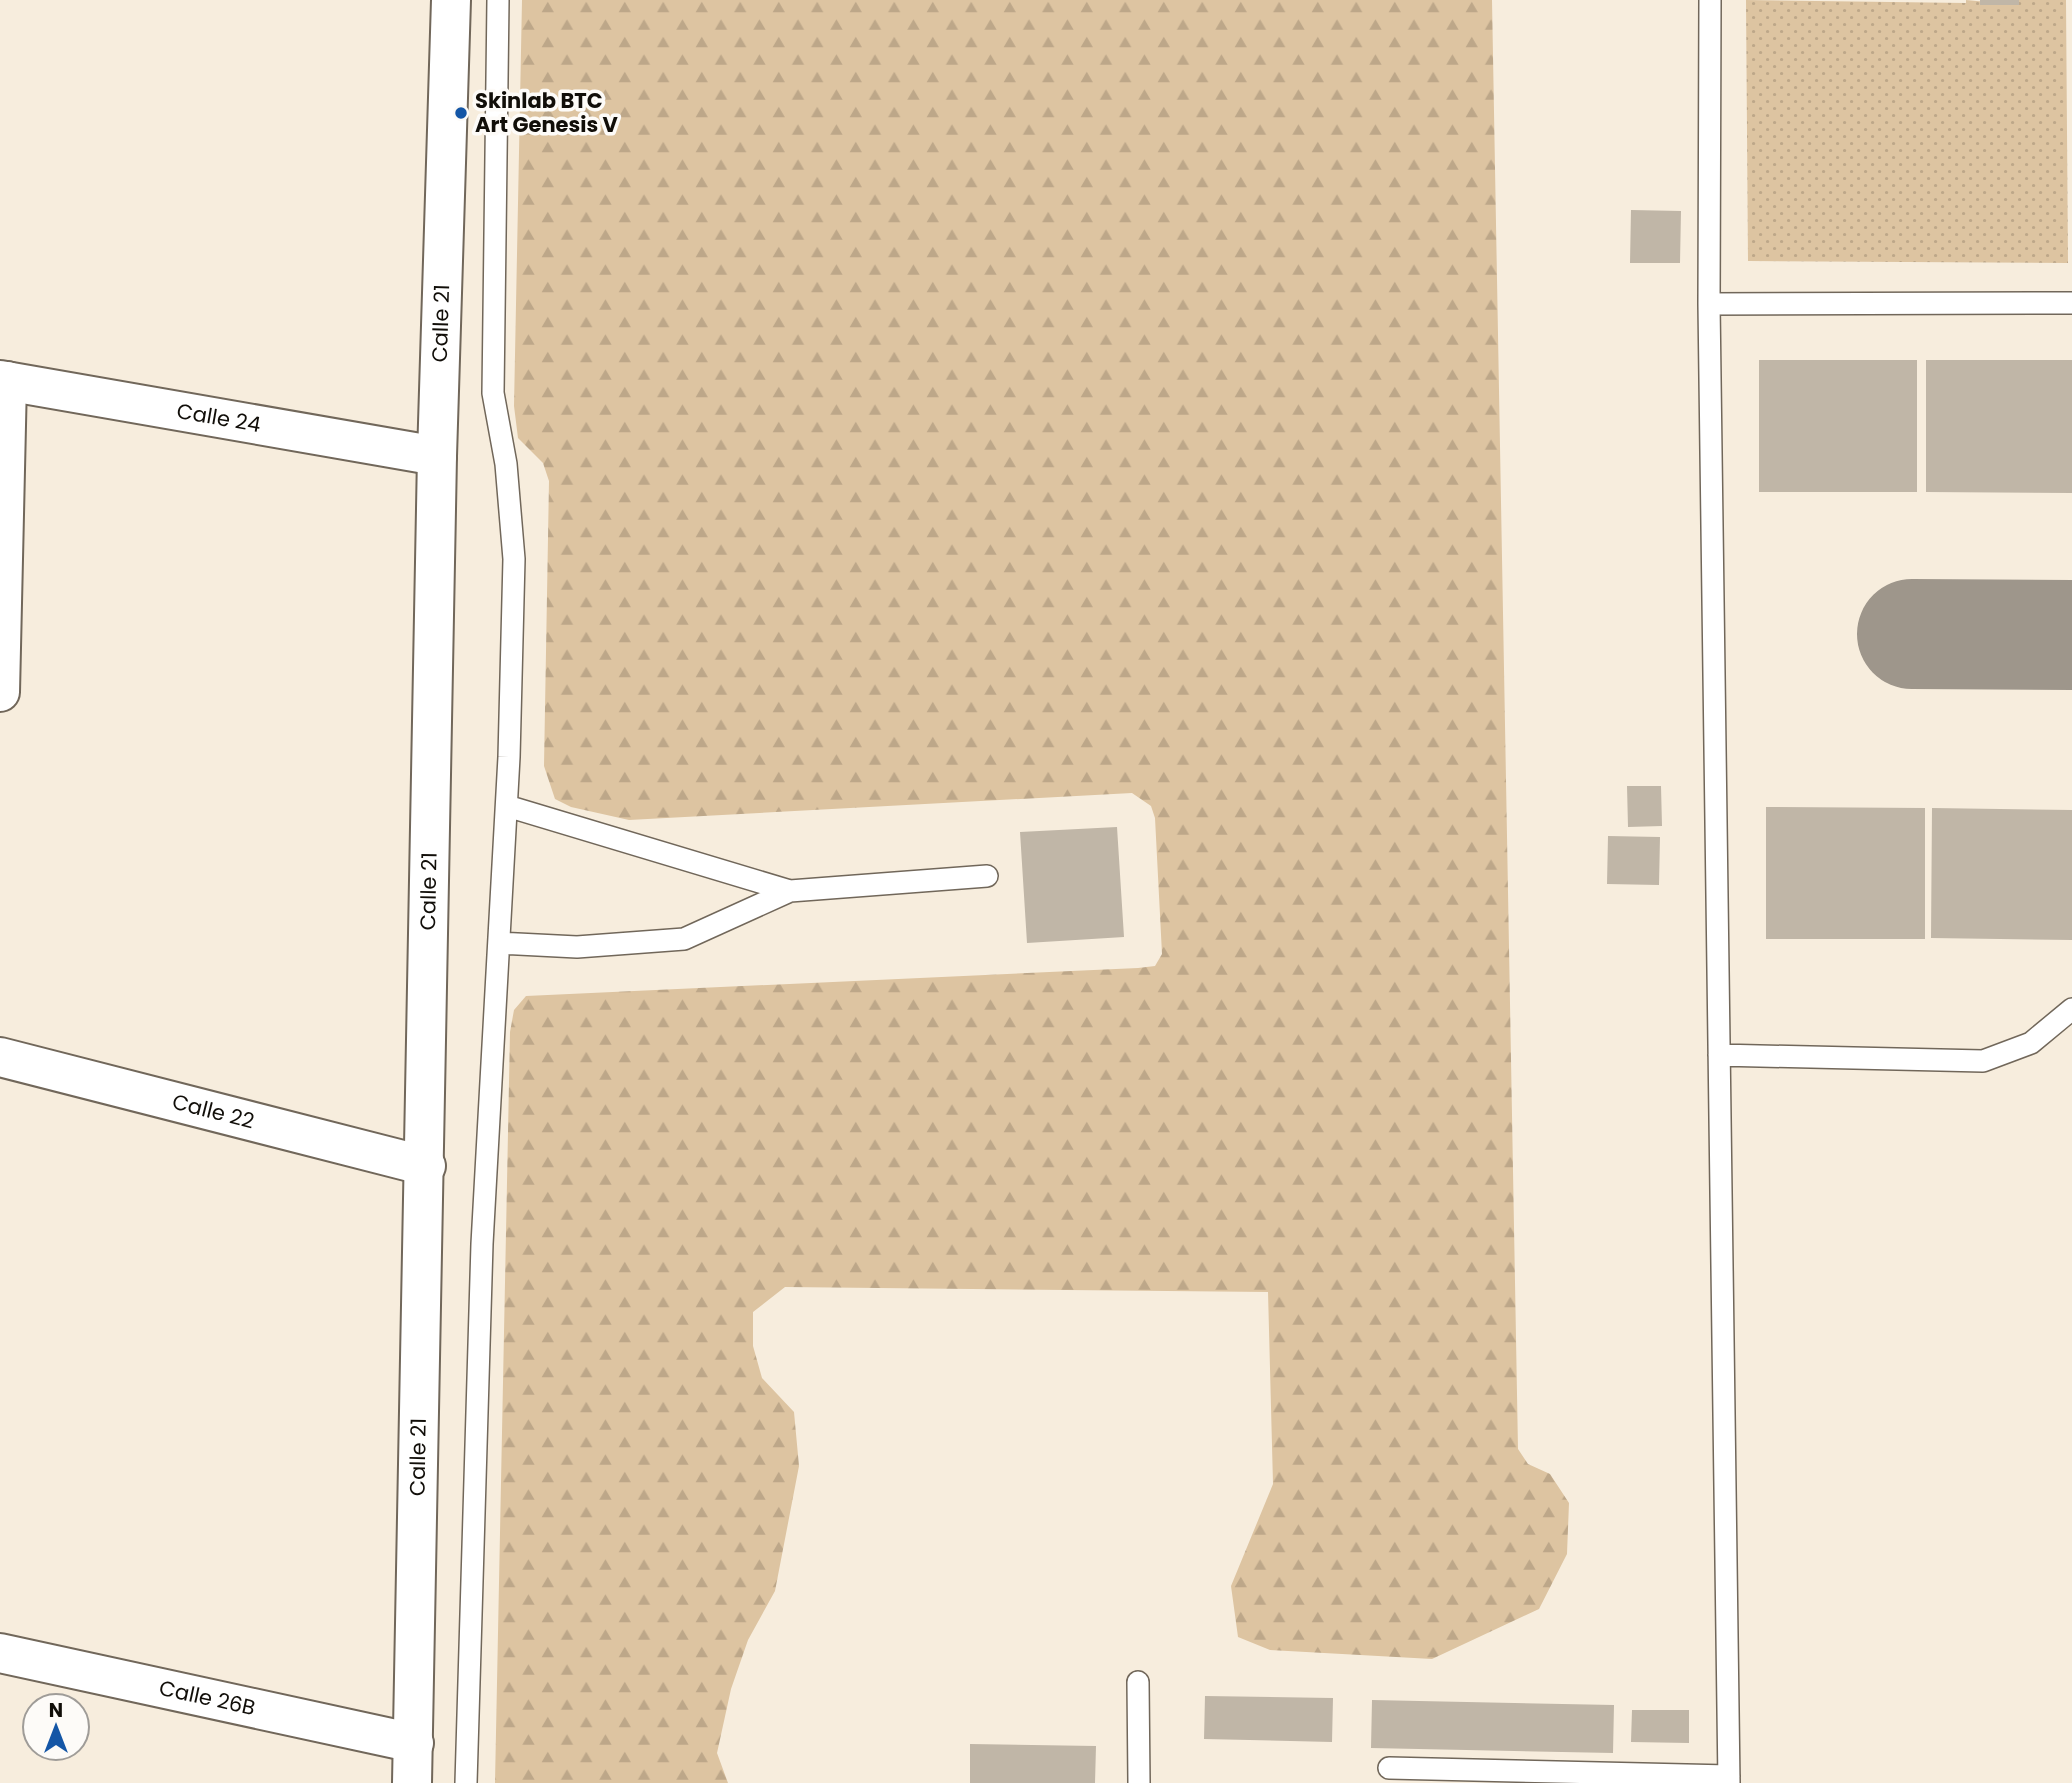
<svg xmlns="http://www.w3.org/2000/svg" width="2072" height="1783" font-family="Poppins,sans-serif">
  <defs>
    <pattern id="grass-dots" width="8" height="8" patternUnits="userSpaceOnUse" patternTransform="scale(1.75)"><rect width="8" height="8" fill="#ddc4a1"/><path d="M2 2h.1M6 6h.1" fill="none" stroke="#bda789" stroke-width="1.8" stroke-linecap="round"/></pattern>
    <pattern id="forest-firs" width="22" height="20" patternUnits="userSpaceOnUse" patternTransform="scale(1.75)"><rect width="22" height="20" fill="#ddc4a1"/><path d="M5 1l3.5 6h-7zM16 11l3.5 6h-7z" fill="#bda789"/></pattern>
  </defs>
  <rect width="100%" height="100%" fill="#f7eddd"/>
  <!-- grass -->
  <path fill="url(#grass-dots)" d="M1746,0L1966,3V0L2019,5V0H2066L2068,263L1748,261Z"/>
  <!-- forest -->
  <path fill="url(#forest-firs)" d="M522,0H1492L1518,1449L1528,1464L1550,1474L1569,1503L1567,1554L1539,1609L1432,1659L1270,1650L1238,1637L1231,1586L1273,1484L1268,1292L785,1287L753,1312V1346L762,1378L794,1412L799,1466L775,1591L748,1640L731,1689L717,1753L728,1783H495L510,1032L514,1010L526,996L1138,968L1155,966L1162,954L1155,818L1151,806L1132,793L629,820L571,807L555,799L544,766L549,481L543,463L518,438L514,406Z"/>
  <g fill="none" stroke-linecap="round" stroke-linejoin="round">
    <!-- taxiway -->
    <path stroke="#9e968b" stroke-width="110" d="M1912,634L2072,635"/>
  </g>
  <!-- building -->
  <path fill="#c0b6a7" d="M1980,0H2019V5H1980Z
    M1631,210L1681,211L1680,263H1630Z
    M1759,360H1917V492H1759Z
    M1926,360H2072V493L1926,492Z
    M1627,786H1661L1662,826L1628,827Z
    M1766,807L1925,808V939H1766Z
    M1932,808L2072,810V940L1931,938Z
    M1117,827L1124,937L1027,943L1020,832Z
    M1608,836L1660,837L1659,885L1607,884Z
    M1205,1696L1333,1698L1332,1742L1204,1739Z
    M1372,1700L1614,1705L1613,1753L1371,1748Z
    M1632,1710H1689V1743L1631,1742Z
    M970,1744L1096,1746L1095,1783H970Z"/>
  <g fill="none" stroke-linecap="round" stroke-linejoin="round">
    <defs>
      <path id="lane" d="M1710,0L1709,304L1729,1783
        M1709,304L2072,303
        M507,806L790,891
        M499,943L577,947L684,939L790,891L987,876
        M1719,1055L1983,1061L2031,1043L2072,1009
        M1138,1682L1139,1783
        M1389,1768L1729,1776
        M466,1783L482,1244L509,757L514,559L506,464L493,393L498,0"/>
      <g id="street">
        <path id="s1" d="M0,380L437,456"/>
        <path d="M0,692L7,381"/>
        <path id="s2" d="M0,1057L426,1166"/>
        <path id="s3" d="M0,1653L414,1743"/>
      </g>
      <g id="secondary">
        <path id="s4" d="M412,1783L437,456L451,0"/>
      </g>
    </defs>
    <!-- lane casing -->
    <use href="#lane" stroke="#71675a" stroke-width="24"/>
    <!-- street casing -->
    <use href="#street" stroke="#71675a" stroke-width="42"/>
    <!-- secondary casing -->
    <use href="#secondary" stroke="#71675a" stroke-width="42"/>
    <!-- lane -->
    <use href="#lane" stroke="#fff" stroke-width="21"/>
    <!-- street -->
    <use href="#street" stroke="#fff" stroke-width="38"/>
    <!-- secondary -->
    <use href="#secondary" stroke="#fff" stroke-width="38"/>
  </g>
  <!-- markers -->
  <circle fill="#1456a6" stroke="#fdfbf8" stroke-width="2.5" cx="461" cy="113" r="7"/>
  <g text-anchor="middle" stroke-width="7" stroke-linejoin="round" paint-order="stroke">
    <!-- poi labels -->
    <g font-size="21" font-weight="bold" fill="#110e09" stroke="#fdfbf8" text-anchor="start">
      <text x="475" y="108">Skinlab BTC<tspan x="475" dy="24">Art Genesis V</tspan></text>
    </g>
    <!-- street labels -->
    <g font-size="21" fill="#110e09" stroke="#fdfbf8">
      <text dy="7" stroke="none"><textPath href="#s4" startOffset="1460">Calle 21</textPath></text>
      <text dy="7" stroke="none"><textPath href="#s1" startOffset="222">Calle 24</textPath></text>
      <text dy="7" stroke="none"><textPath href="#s4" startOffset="892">Calle 21</textPath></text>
      <text dy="7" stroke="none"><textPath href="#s2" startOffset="220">Calle 22</textPath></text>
      <text dy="7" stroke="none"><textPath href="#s4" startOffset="326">Calle 21</textPath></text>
      <text dy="7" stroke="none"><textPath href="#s3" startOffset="212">Calle 26B</textPath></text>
    </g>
  </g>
  <!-- north arrow -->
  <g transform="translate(56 1727)"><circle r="33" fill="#fdfbf8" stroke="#9f9c98" stroke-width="2"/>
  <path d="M0-5L12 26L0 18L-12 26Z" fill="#1456a6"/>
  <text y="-10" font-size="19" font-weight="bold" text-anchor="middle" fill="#110e09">N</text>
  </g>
</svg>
